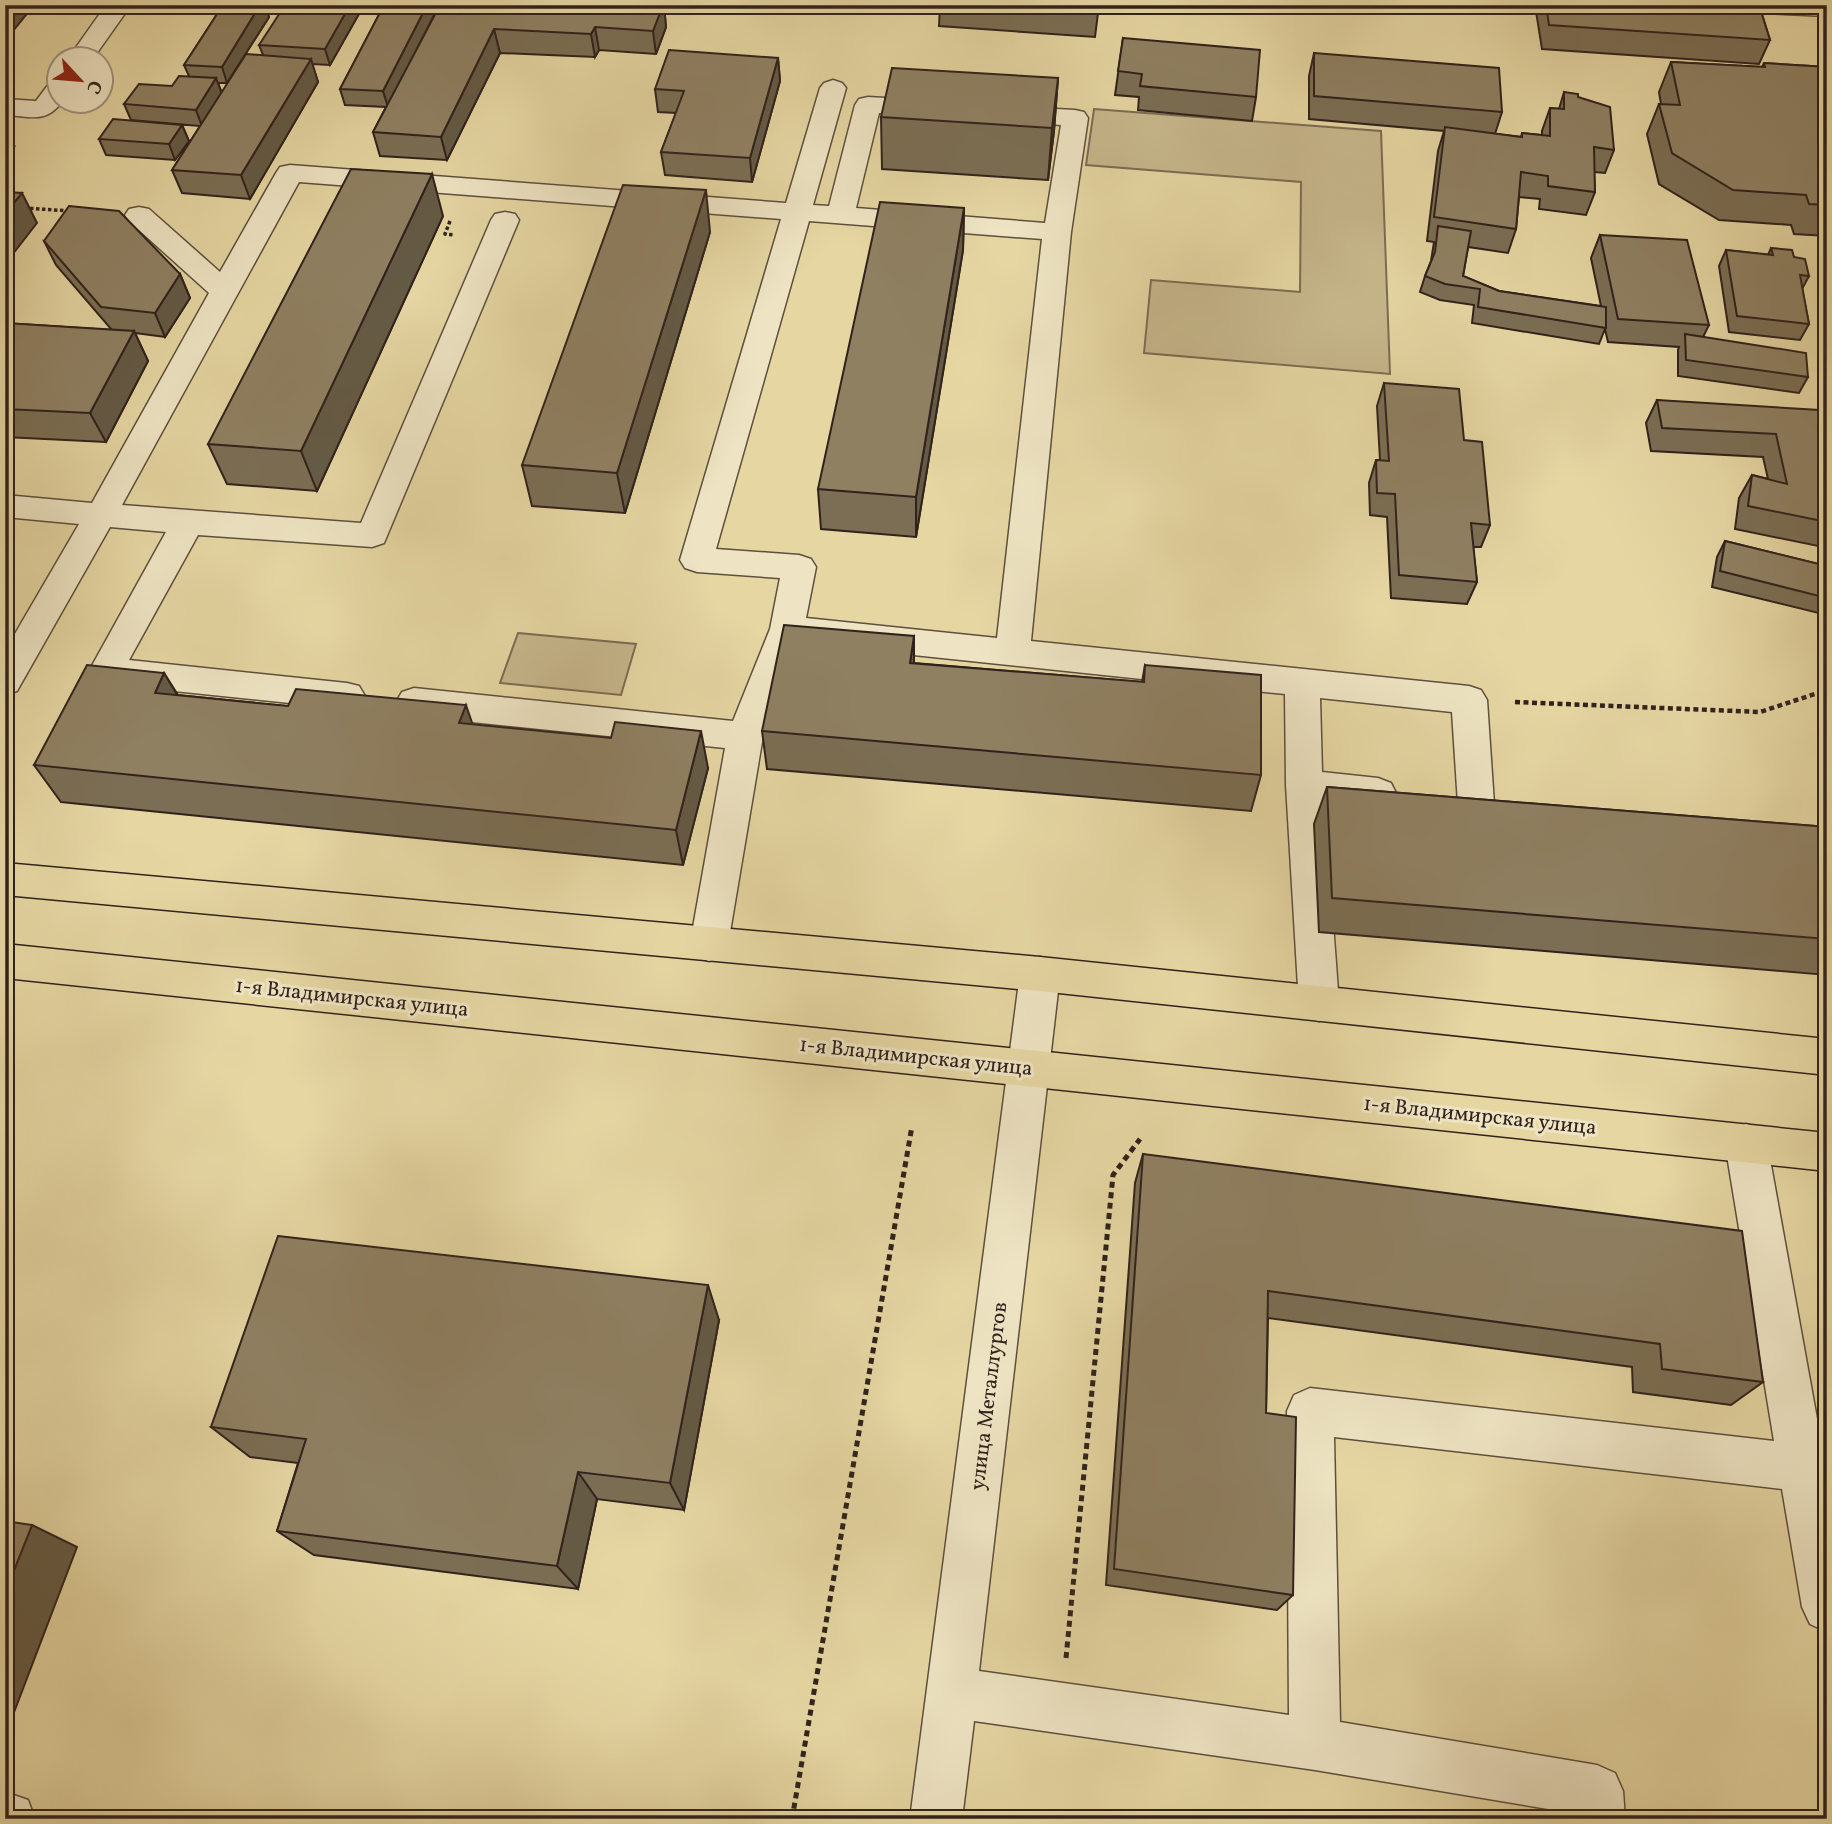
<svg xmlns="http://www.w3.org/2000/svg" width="1832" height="1824" font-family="Vollkorn,serif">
  <rect width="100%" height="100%" fill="#e5d6a2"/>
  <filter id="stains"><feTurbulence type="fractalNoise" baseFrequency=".00286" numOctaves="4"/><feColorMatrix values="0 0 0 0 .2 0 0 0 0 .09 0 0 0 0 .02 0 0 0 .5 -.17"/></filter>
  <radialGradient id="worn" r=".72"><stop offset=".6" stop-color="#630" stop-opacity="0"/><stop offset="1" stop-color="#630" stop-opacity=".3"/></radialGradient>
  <!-- green -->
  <path fill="#c6b78b" stroke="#7c6c54" stroke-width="2" d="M1094,109L1381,131L1390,374L1144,353L1151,280L1300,292L1301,182L1086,165Z
    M518,633L636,644L621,695L500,683Z"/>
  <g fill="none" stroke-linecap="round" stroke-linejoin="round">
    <defs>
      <path id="minor" d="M106,5H131L92,60H67Z
        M205,5H229L225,12L216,14L207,12Z
        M1732,5H1827V16L1744,12L1735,10Z
        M60,78V102H62C45,124 31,116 5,115V99L36,101L51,81Z
        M833,80L842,83L846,88L813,205L829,206L855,105L859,99L868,97L937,101L946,103L950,109L946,115L937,117L879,113L856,208L1045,223L1061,125L995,120L991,114L995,108L1004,106L1075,110L1084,112L1088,118L1071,232L1031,641L1469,686L1481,690L1487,700L1494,804L1489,814L1476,819L1463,814L1458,804L1452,712L1320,698L1322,772L1378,778L1391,783L1396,793L1391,803L1378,808L1324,802L1339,1004L1333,1016L1319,1021L1305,1016L1299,1004L1286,785L1285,694L799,643L763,736L728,944L723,956L709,961L695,956L690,944L725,748L414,716L402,712L396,702L402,692L414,688L733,721L770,629L780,578L697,572L685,568L680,560L781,219L299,182L122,505L361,523L491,220L495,214L505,212L515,214L519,220L384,543L372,547L198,535L129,660L347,683L359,686L365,696L359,706L347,709L106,684L94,680L89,671L166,532L110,527L17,691L5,695V651L79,524L5,517V495L92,503L209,293L129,221L125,215L129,209L139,207L149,209L220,272L276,173L280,167L290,165L786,203L820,88L824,83ZM809,221L1042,239L997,638L806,618L816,567L811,559L799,555L716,549Z
        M1040,957L1054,962L1060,974L979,1671L1289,1715L1287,1411L1294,1395L1310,1388L1774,1441L1725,1143L1731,1129L1746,1124L1761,1129L1767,1143L1827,1474V1632L1810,1624L1802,1607L1782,1489L1334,1437L1340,1722L1597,1765L1615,1773L1623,1791L1625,1819H1573L1572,1813L1315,1770L974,1721L962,1819H910L1020,974L1026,962Z
        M5,1792L28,1800L35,1819H5Z"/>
      <path id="major" d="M5,863L1040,957L1827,1039V1075L1040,991L5,895Z
        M5,944L1827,1133V1171L5,978Z"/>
    </defs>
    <!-- minor casing -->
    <use href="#minor" stroke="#5e4f3e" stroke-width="3"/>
    <!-- major casing -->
    <use href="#major" stroke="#31221c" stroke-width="3"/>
    <!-- path-far2 -->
    <path stroke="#31221c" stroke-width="3.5" stroke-dasharray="3.5 2.5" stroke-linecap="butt" d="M5,157L16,143
      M24,208L71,211
      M450,221L445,234L455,235"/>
    <!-- path-far1 -->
    <path stroke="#31221c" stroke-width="4.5" stroke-dasharray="5 3.5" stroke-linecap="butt" d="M1515,702L1760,712L1827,690"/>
    <!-- path -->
    <path stroke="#31221c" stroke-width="5" stroke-dasharray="6 4.5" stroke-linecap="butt" d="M1066,1658L1113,1175L1140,1139
      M792,1819L912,1126"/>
    <!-- minor -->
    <use href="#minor" fill="#eee4c3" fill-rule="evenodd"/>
    <!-- major -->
    <use href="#major" fill="#e5d6a2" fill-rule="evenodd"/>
  </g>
  <!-- wall -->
  <path fill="#7b6e54" stroke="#31221c" stroke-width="2" d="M223,5H265L269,17L227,83H218L222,93L263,55L259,45L364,5L330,65L312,64L318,82L250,199L182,193L172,170L200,126L131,120L124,104L172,86L189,76L184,65Z
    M384,5H439L414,56L440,5H664L666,27L656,54L599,50L595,57L500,53L447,160L380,156L373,132L386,107L345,105L340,89Z
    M711,5H761L760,9Z
    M940,5H1099L1095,37L939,26Z
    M1535,5H1759L1770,40L1759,64L1542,49Z
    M1123,38L1256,97L1252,121L1138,110L1139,97L1115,95Z
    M1314,53L1502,112L1495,134L1521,137L1522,133L1542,135V131L1550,108L1559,109L1564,92L1578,97L1614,150L1605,173L1594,172L1595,192L1586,215L1539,209L1540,199L1519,197L1516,229L1508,253L1468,247L1463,276L1499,291L1601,306L1591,258L1600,235L1709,325L1703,337L1808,377L1799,393L1678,376V350L1679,347L1608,342L1605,329L1599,344L1472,323L1474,305L1440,300L1420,292L1425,276L1431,261L1434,242L1427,241L1438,151L1444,131L1309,119V76Z
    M778,58L780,81L752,182L665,175L661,152L676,113L658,112L655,89Z
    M1671,62L1762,67L1764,63L1827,67V236L1794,234L1791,225L1719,220L1659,184L1647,134L1659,104H1661L1659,92Z
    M1058,78L1054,131L1048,180L882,169L881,117Z
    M182,125L189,141L175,160L106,155L99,139Z
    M964,208L963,250L916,537L821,529L818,489Z
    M443,216L317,491L227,484L208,444Z
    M710,232L625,513L532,506L522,465Z
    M44,241L180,274L190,298L165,337L135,333L148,361L106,442L5,437V323L112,330L56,265Z
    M1771,248L1794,257L1809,276L1802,289L1809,324L1800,340L1729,332L1719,266L1726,250L1768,255Z
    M1827,264V275L1822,273Z
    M1384,383L1464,440L1490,525L1481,547H1473L1477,582L1467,604L1391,598L1387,517L1370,515L1369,483L1376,460H1380L1377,406Z
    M1657,400L1827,439V532L1818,546L1735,529L1739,498L1752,475L1768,479L1763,457L1651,451L1646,423Z
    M1725,541L1827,566V615L1712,587L1717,557Z
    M914,636V663L1142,682L1145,665L1261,775L1251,811L767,769L762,731Z
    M164,673L178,695L473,725L708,768L683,865L61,802L34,765Z
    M1327,787L1827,827V975L1319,932L1314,824Z
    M1143,1154L1763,1382L1731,1405L1633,1392L1632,1367L1268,1318L1266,1413L1293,1595L1277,1610L1106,1585L1135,1183Z
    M719,1320L684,1510L597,1499L578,1589L314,1555L277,1531L298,1463L250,1457L211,1427Z"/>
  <!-- shaded-wall -->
  <path fill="#645a45" stroke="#31221c" stroke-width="2" d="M5,5H34L5,41Z
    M260,5H265L269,17L227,83L222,67Z
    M350,5H364L330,65L325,49Z
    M427,5H439L388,107L383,91Z
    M663,5H664L666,27L656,54L653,31Z
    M595,27L599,50L595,57L591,34Z
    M494,29L500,53L447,160L441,137Z
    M778,58L780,81L752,182L750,158Z
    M311,59L318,82L250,199L241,175Z
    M216,78L222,94L202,126L196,110Z
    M1058,78L1054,131L1048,180L1052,128Z
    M182,125L189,141L175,160L169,144Z
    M432,174L443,216L317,491L301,451Z
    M706,190L710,232L625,513L617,473Z
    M22,193L37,223L5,264V214Z
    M964,208L963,250L916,537V497Z
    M180,274L190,298L165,337L155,313Z
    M134,331L148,361L106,442L90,413Z
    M914,636V675L910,663Z
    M164,673L187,711L155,693Z
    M466,705L479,743L459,723Z
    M701,731L708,768L683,865L676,830Z
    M708,1285L719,1320L684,1510L670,1483Z
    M578,1472L597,1499L578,1589L557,1566Z
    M32,1525L77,1547L8,1728L5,1727V1593Z"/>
  <!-- building -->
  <path fill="#8f8062" stroke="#31221c" stroke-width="2" d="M223,5H260L222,67L184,65Z
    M285,5H350L325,49L259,45Z
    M384,5H427L383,91L340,89Z
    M440,5H663L653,31L595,27L591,34L494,29L441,137L373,132Z
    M969,5H1099L1098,14Z
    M1546,5H1759L1770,40L1549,25Z
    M1123,38L1260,50L1256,97L1140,86L1142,74L1118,71Z
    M669,50L778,58L750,158L661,152L684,91L655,89Z
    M1314,53L1499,68L1502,112L1314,96Z
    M246,54L311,59L241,175L172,170Z
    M1671,62L1765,67L1764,63L1827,67V205L1809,204L1806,195L1733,190L1672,153L1659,104L1680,105Z
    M892,68L1058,78L1052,128L881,117Z
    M179,76L216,78L196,110L124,104L139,84L172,86Z
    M1564,92L1578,94V97L1610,107L1614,150L1594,147L1595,192L1548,186V176L1521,172L1516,229L1434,217L1445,127L1522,137V133L1550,136V108L1564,109Z
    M113,119L182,125L169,144L99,139Z
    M351,169L432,174L301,451L208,444Z
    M623,185L706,190L617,473L522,465Z
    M5,192L22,193L5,214Z
    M880,202L964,208L916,497L818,489Z
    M69,206L119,211L180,274L155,313L101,307L44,241Z
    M1438,226L1471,231L1463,276L1499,291L1606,307V328L1478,307L1480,289L1445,284L1425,276L1435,252Z
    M1600,235L1687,240L1709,325L1618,319Z
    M1771,248L1792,250L1794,257L1805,259L1809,276L1800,275L1809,324L1737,316L1726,250L1773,255Z
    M5,323L134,331L90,413L5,409Z
    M1685,334L1806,353L1808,377L1686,360Z
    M1384,383L1459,389L1464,440L1482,442L1490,525L1471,523L1477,582L1399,575L1395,494L1377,493L1376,460L1389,461Z
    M1657,400L1819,410L1827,439V522L1748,506L1752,475L1787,484L1776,434L1662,428Z
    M1725,541L1827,566V598L1720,571Z
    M784,625L914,636L910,663L1144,682L1145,665L1261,675V775L762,731Z
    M87,665L164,673L155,693L288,706L296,689L466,705L459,723L611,738L615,722L701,731L676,830L34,765Z
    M1327,787L1827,827V939L1332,898Z
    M1143,1154L1742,1231L1763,1382L1662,1369L1660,1344L1268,1291L1266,1413L1296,1417L1293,1595L1114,1569Z
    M278,1236L708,1285L670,1483L578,1472L557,1566L277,1531L306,1439L211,1427Z
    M5,1521L32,1525L5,1593Z"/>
  <g text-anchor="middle" stroke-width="6" stroke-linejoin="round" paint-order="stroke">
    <!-- street labels -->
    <g font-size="21" fill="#31221c" stroke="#eee4c3">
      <text transform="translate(352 997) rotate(6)" y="7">1-я Владимирская улица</text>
      <text transform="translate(916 1056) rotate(6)" y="7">1-я Владимирская улица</text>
      <text transform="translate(1480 1115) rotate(6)" y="7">1-я Владимирская улица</text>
      <text transform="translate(988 1396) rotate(-83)" y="7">улица Металлургов</text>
    </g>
  </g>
  <!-- margin -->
  <rect width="1832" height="1824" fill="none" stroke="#e5d6a2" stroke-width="28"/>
  <rect x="7" y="7" width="1818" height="1810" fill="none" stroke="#31221c" stroke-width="3.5"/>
  <rect x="14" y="14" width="1804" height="1796" fill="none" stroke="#31221c" stroke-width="2"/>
  <!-- north arrow -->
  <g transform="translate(80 80) rotate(116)"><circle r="33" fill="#eee4c3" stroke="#a29680" stroke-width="2"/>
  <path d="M0-5L12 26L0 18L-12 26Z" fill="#8f2418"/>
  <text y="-10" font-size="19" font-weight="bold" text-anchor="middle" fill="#31221c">С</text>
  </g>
  <rect width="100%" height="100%" filter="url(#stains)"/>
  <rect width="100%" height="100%" fill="url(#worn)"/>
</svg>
